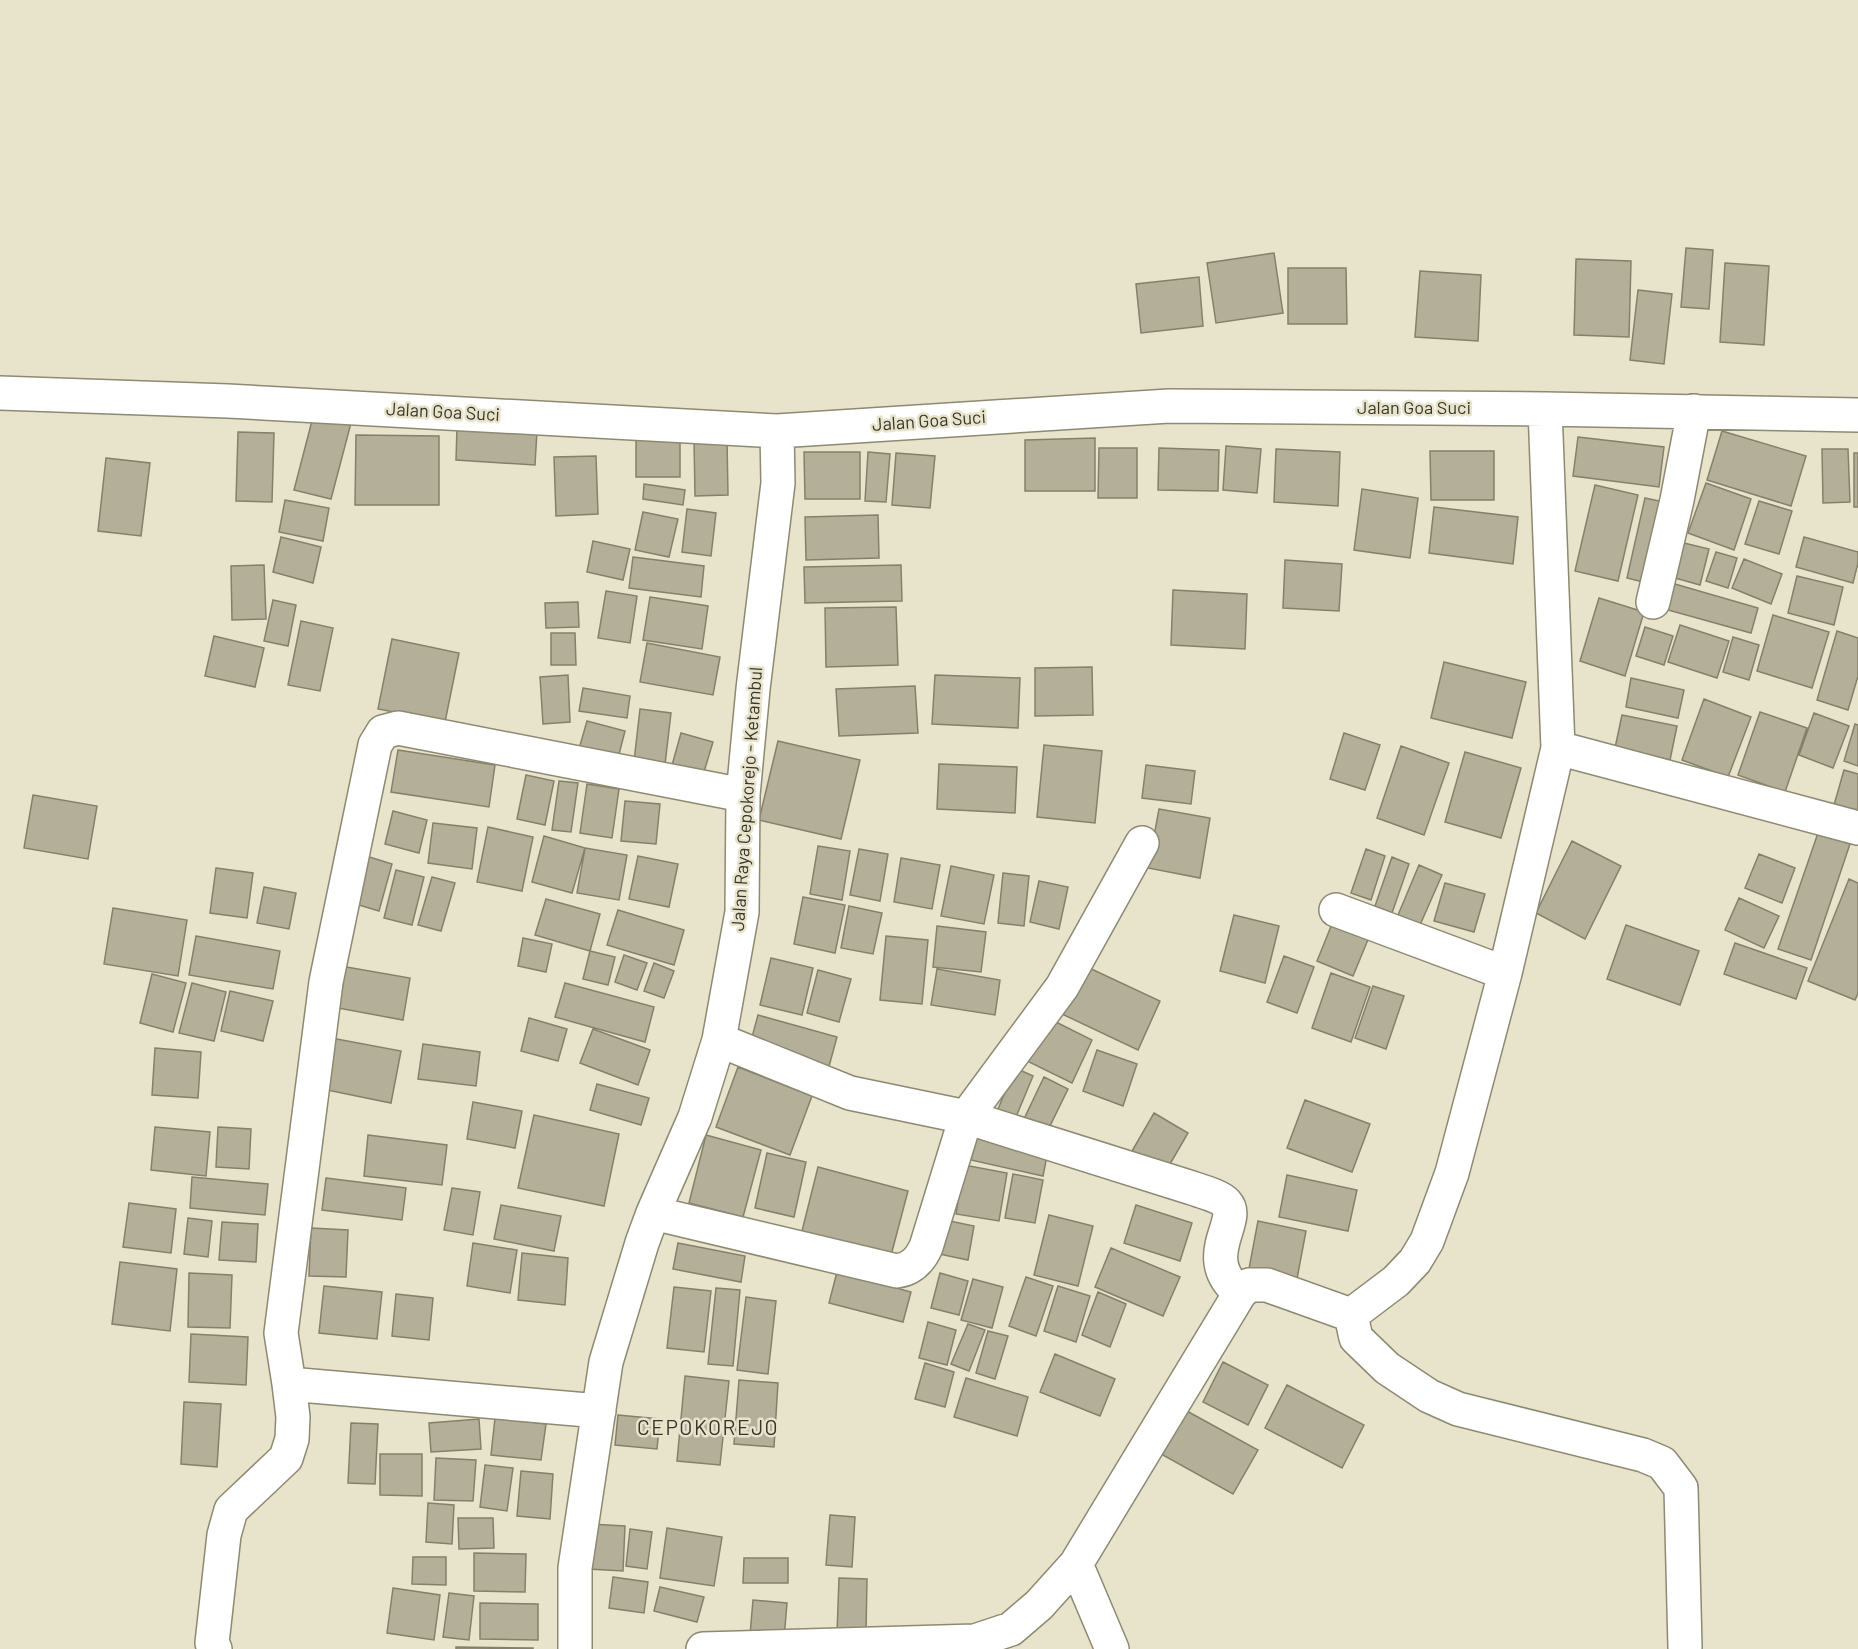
<svg xmlns="http://www.w3.org/2000/svg" width="1858" height="1649" font-family="Barlow,sans-serif">
  <rect width="100%" height="100%" fill="#e8e3cb"/>
  <!-- building -->
  <path fill="#b4af98" stroke="#85806a" stroke-width="1.5" d="M1686,248L1713,250L1709,309L1681,307Z
    M1274,253L1283,313L1216,323L1207,263Z
    M1576,259L1631,261L1629,337L1574,335Z
    M1725,263L1769,266L1764,345L1720,342Z
    M1288,268H1346L1347,324H1288Z
    M1420,271L1481,275L1478,341L1415,337Z
    M1199,277L1203,326L1141,333L1136,284Z
    M1638,290L1672,294L1664,364L1630,360Z
    M314,413L351,423L331,499L294,490Z
    M457,427L537,431L535,465L456,460Z
    M636,428H680V477H636Z
    M1722,431L1806,456L1791,506L1707,480Z
    M238,432L274,433L272,502L236,501Z
    M356,435L439,436V505H355Z
    M1578,437L1664,447L1659,487L1573,476Z
    M1095,438V491H1025V440Z
    M727,439L728,495L695,496L694,440Z
    M1226,446L1261,449L1257,493L1223,490Z
    M1099,448H1137V498H1098Z
    M1159,448L1219,450L1218,491L1158,490Z
    M1276,449L1340,452L1338,506L1274,502Z
    M1822,449H1848L1850,502L1823,503Z
    M1430,451H1494V500H1431Z
    M804,452H860V499H805Z
    M868,452L890,454L886,502L865,501Z
    M896,453L935,456L930,508L892,505Z
    M1854,453H1858V507H1854Z
    M596,456L598,514L556,516L554,457Z
    M106,458L150,463L141,536L98,531Z
    M1706,483L1751,499L1734,550L1688,533Z
    M644,484L685,490L683,505L643,499Z
    M1595,485L1638,495L1618,581L1575,571Z
    M1362,489L1418,498L1410,558L1354,550Z
    M1645,498L1669,503L1651,584L1627,578Z
    M285,500L329,508L323,541L279,532Z
    M1759,501L1792,511L1779,554L1745,544Z
    M1434,507L1518,517L1513,564L1429,553Z
    M687,509L716,513L711,556L682,552Z
    M643,512L678,519L669,557L635,550Z
    M878,515L879,558L806,560L805,517Z
    M281,537L321,547L313,583L273,572Z
    M1804,537L1858,552V563L1853,583L1796,567Z
    M593,541L630,549L623,580L587,572Z
    M1684,543L1709,549L1700,585L1675,578Z
    M1716,552L1737,558L1728,588L1706,581Z
    M633,557L704,566L701,597L629,588Z
    M1744,559L1782,574L1771,604L1732,588Z
    M1285,560L1342,564L1339,611L1283,608Z
    M264,565L266,619L232,620L231,566Z
    M901,565L902,601L805,603L804,567Z
    M1797,576L1843,587L1834,625L1788,613Z
    M1668,582L1758,608L1751,633L1661,608Z
    M1173,590L1247,594L1245,649L1171,645Z
    M606,591L637,596L630,643L598,638Z
    M650,597L708,606L702,649L643,640Z
    M1599,598L1644,612L1625,676L1580,661Z
    M273,600L296,605L288,646L264,641Z
    M578,602L579,627L546,628L545,603Z
    M896,607L898,665L826,667L825,608Z
    M1773,615L1829,632L1812,688L1757,671Z
    M301,621L333,628L320,691L288,685Z
    M1680,625L1729,641L1717,678L1668,662Z
    M1645,627L1673,636L1664,665L1636,656Z
    M1837,631L1858,638V676L1848,710L1817,700Z
    M551,633H575L576,665H551Z
    M214,636L264,648L255,687L205,676Z
    M1733,637L1759,645L1749,680L1723,672Z
    M392,639L459,653L445,722L378,709Z
    M647,643L720,657L713,695L640,682Z
    M1444,662L1526,682L1512,738L1431,718Z
    M1092,667L1093,715L1035,716V668Z
    M568,675L570,722L543,724L540,677Z
    M935,675L1020,678L1018,728L932,724Z
    M1631,678L1684,690L1678,718L1626,707Z
    M915,686L918,733L839,736L836,689Z
    M583,688L630,696L627,718L579,711Z
    M1704,699L1751,717L1728,777L1682,760Z
    M640,709L671,713L664,773L633,770Z
    M1760,712L1807,728L1785,792L1738,775Z
    M1814,713L1849,726L1833,768L1799,755Z
    M1622,715L1677,726L1670,760L1615,748Z
    M587,721L625,731L616,766L577,756Z
    M1855,724L1858,725V766L1844,761Z
    M681,733L713,742L700,785L669,776Z
    M1344,733L1380,745L1365,790L1330,779Z
    M778,741L860,760L841,839L759,820Z
    M1044,745L1102,751L1095,823L1037,817Z
    M1401,746L1449,763L1424,835L1377,818Z
    M398,750L495,765L489,807L391,792Z
    M1465,752L1521,768L1501,838L1445,822Z
    M939,764L1017,767L1015,813L937,809Z
    M1146,765L1195,771L1191,804L1142,798Z
    M1844,770L1858,774V820L1832,812Z
    M526,775L554,781L545,825L517,819Z
    M559,781L578,783L571,832L552,830Z
    M587,784L619,789L612,838L580,833Z
    M33,795L97,806L88,859L24,848Z
    M625,801L660,804L656,844L621,841Z
    M1159,809L1210,818L1200,878L1148,868Z
    M393,811L427,820L419,853L385,844Z
    M433,823L477,828L472,869L428,863Z
    M488,827L533,837L522,891L477,882Z
    M1818,833L1850,844L1811,960L1778,949Z
    M544,836L585,848L572,893L532,882Z
    M1572,841L1621,866L1585,939L1536,913Z
    M818,846L850,851L842,900L810,894Z
    M585,848L627,855L619,900L577,893Z
    M859,849L888,854L880,901L850,895Z
    M1366,849L1385,856L1371,900L1351,893Z
    M1759,854L1795,868L1782,903L1745,888Z
    M363,855L392,864L379,911L349,902Z
    M638,856L678,864L669,907L629,899Z
    M1392,857L1409,864L1392,913L1375,906Z
    M901,858L940,865L932,909L894,902Z
    M1419,865L1442,875L1420,925L1398,915Z
    M951,866L994,875L984,924L941,916Z
    M216,868L253,873L247,918L210,913Z
    M396,870L424,877L412,925L384,918Z
    M1003,873L1029,876L1024,926L998,923Z
    M432,877L455,883L441,931L418,925Z
    M1849,879L1858,883V993L1855,1000L1808,981Z
    M1039,881L1068,887L1059,929L1030,922Z
    M1445,883L1485,894L1474,932L1434,921Z
    M264,887L296,893L289,929L257,923Z
    M803,897L845,905L835,953L794,944Z
    M1739,898L1779,916L1764,948L1725,930Z
    M546,899L600,914L590,951L535,935Z
    M849,906L882,913L873,954L841,948Z
    M113,908L187,920L178,976L104,964Z
    M618,910L684,930L674,965L607,945Z
    M1336,914L1372,930L1353,976L1317,961Z
    M1234,915L1279,926L1265,983L1220,971Z
    M1626,925L1699,951L1680,1005L1607,979Z
    M937,926L986,932L981,972L933,967Z
    M196,936L280,951L273,989L189,975Z
    M886,936L928,940L922,1004L880,1000Z
    M523,938L552,944L546,972L518,966Z
    M1735,943L1807,968L1796,999L1724,974Z
    M590,951L615,957L608,985L583,979Z
    M624,955L647,963L637,990L615,982Z
    M1284,956L1314,967L1297,1013L1267,1002Z
    M771,958L813,968L802,1015L760,1005Z
    M654,963L674,971L664,998L644,991Z
    M335,965L410,978L403,1020L327,1006Z
    M1085,966L1160,1001L1138,1050L1062,1014Z
    M937,969L1000,980L995,1015L931,1005Z
    M818,970L851,979L839,1022L807,1013Z
    M1331,973L1370,987L1351,1042L1312,1028Z
    M152,974L186,983L173,1032L140,1023Z
    M192,983L226,992L214,1041L179,1033Z
    M565,983L654,1007L645,1042L555,1017Z
    M1373,986L1404,996L1386,1049L1355,1038Z
    M230,991L273,1001L263,1041L221,1031Z
    M758,1015L837,1037L828,1070L749,1048Z
    M529,1018L567,1029L558,1061L521,1051Z
    M1048,1018L1092,1040L1072,1083L1027,1061Z
    M593,1029L650,1050L638,1085L580,1063Z
    M326,1037L401,1051L391,1103L317,1088Z
    M423,1044L480,1052L476,1086L418,1079Z
    M155,1048L201,1052L198,1098L152,1095Z
    M1097,1050L1137,1064L1123,1106L1083,1091Z
    M738,1067L812,1096L790,1155L716,1127Z
    M1015,1068L1033,1076L1016,1117L998,1109Z
    M1044,1077L1068,1089L1048,1130L1024,1119Z
    M597,1084L649,1098L641,1125L590,1110Z
    M1305,1100L1370,1124L1352,1172L1287,1148Z
    M473,1102L522,1111L515,1148L467,1139Z
    M1154,1113L1188,1133L1166,1171L1132,1151Z
    M534,1115L619,1134L604,1206L518,1188Z
    M155,1127L210,1132L206,1176L151,1170Z
    M218,1127L251,1129L249,1169L216,1167Z
    M368,1135L447,1145L442,1185L364,1176Z
    M706,1135L761,1150L743,1217L689,1203Z
    M977,1135L1048,1151L1043,1176L971,1160Z
    M767,1153L806,1162L794,1217L755,1208Z
    M964,1165L1007,1173L999,1221L956,1214Z
    M818,1167L908,1191L889,1263L800,1239Z
    M1013,1174L1043,1180L1035,1223L1005,1218Z
    M1287,1175L1357,1190L1348,1231L1279,1217Z
    M192,1177L268,1184L265,1215L190,1208Z
    M326,1178L406,1188L402,1220L322,1210Z
    M452,1188L480,1192L473,1235L444,1230Z
    M129,1203L176,1209L171,1253L123,1247Z
    M501,1205L561,1216L554,1251L494,1239Z
    M1136,1205L1192,1223L1180,1261L1124,1243Z
    M1049,1215L1093,1226L1078,1286L1034,1275Z
    M188,1218L212,1221L208,1257L184,1254Z
    M945,1220L974,1226L968,1260L939,1254Z
    M1258,1221L1306,1231L1296,1284L1248,1274Z
    M222,1222L258,1224L256,1262L219,1260Z
    M311,1228L348,1230L346,1277L309,1276Z
    M473,1243L517,1250L510,1293L467,1286Z
    M678,1243L745,1256L741,1282L673,1269Z
    M1111,1248L1180,1277L1163,1316L1095,1287Z
    M522,1253L568,1258L565,1305L518,1300Z
    M120,1262L177,1269L170,1331L112,1324Z
    M837,1272L911,1292L903,1322L829,1303Z
    M189,1273L232,1275L230,1328L188,1327Z
    M940,1273L968,1281L959,1315L931,1308Z
    M1026,1277L1053,1286L1036,1336L1009,1326Z
    M973,1279L1003,1287L992,1328L961,1320Z
    M324,1286L382,1292L377,1339L319,1333Z
    M1058,1286L1090,1296L1076,1342L1044,1331Z
    M674,1287L711,1291L704,1352L667,1348Z
    M716,1288L740,1290L733,1366L708,1364Z
    M1098,1292L1126,1304L1110,1347L1082,1335Z
    M396,1294L433,1298L429,1340L392,1336Z
    M746,1297L776,1301L768,1374L737,1370Z
    M928,1322L956,1330L947,1365L919,1358Z
    M968,1324L985,1330L969,1371L951,1364Z
    M988,1331L1008,1336L995,1379L976,1373Z
    M191,1334L248,1337L246,1385L189,1382Z
    M1055,1354L1115,1379L1100,1416L1040,1392Z
    M1223,1362L1268,1385L1248,1425L1203,1402Z
    M925,1363L954,1372L945,1407L915,1399Z
    M685,1376L729,1381L720,1465L677,1461Z
    M966,1378L1028,1397L1017,1436L954,1417Z
    M739,1380L778,1383L774,1447L734,1444Z
    M1287,1385L1364,1425L1342,1468L1265,1428Z
    M184,1402L221,1404L217,1467L181,1464Z
    M1185,1410L1258,1450L1233,1494L1161,1454Z
    M618,1415L660,1419L657,1449L615,1445Z
    M495,1418L546,1424L541,1460L491,1455Z
    M479,1419L481,1449L431,1452L429,1423Z
    M351,1423L378,1424L375,1484L348,1483Z
    M380,1454H422V1496L380,1495Z
    M436,1458L476,1460L473,1501L434,1500Z
    M485,1465L513,1468L507,1511L480,1507Z
    M521,1471L553,1474L550,1519L517,1516Z
    M428,1503L454,1505L452,1544L426,1542Z
    M830,1515L855,1517L852,1567L826,1565Z
    M458,1518H493L494,1548L459,1549Z
    M590,1524L625,1526L623,1571L588,1569Z
    M667,1528L722,1537L714,1586L660,1578Z
    M630,1529L652,1532L647,1569L626,1566Z
    M474,1553L526,1554L525,1592L474,1591Z
    M413,1557H446V1585L412,1584Z
    M744,1558H788V1583H743Z
    M613,1577L648,1582L644,1613L609,1608Z
    M839,1578L867,1579L866,1633H837Z
    M660,1587L704,1597L697,1622L654,1611Z
    M393,1588L440,1595L434,1640L387,1633Z
    M449,1593L474,1596L469,1640L443,1637Z
    M753,1600L787,1603L784,1639L750,1635Z
    M480,1603L538,1604V1640L480,1639Z
    M456,1647L533,1648V1649H456Z"/>
  <g fill="none" stroke-linecap="round" stroke-linejoin="round">
    <defs>
      <path id="minor" d="M0,393L228,401L777,431L1169,406L1545,409L1858,415
        M1653,602L1677,500L1694,411
        M1558,748L1858,828
        M1336,910L1505,973
        M719,1040L850,1093L966,1117L1192,1188C1200,1191 1220,1196 1226,1203C1243,1221 1196,1257 1240,1293
        M653,1213L897,1271C912,1269 920,1260 926,1247L966,1117L1062,987L1142,843
        M1351,1315L1396,1281L1415,1261L1427,1241L1452,1173L1505,973L1558,748L1545,409
        M1351,1315L1356,1338L1387,1368L1429,1396L1458,1409L1643,1455L1662,1463L1681,1488L1685,1647
        M289,1384L599,1411
        M1076,1564L1112,1649
        M215,1649L212,1643L224,1535L231,1510L286,1458L292,1439L293,1417L289,1384L281,1333L326,982L375,745L383,732L398,728L743,795
        M575,1649V1568L606,1362L642,1243L653,1213L695,1117L719,1040L742,912L743,795L753,689L778,483L777,431
        M703,1649L975,1641L1011,1629L1039,1605L1076,1564L1240,1293L1249,1285H1267L1351,1315"/>
    </defs>
    <!-- minor casing -->
    <use href="#minor" stroke="#8d8973" stroke-width="36"/>
    <!-- minor -->
    <use href="#minor" stroke="#fff" stroke-width="33"/>
  </g>
  <g text-anchor="middle" stroke-width="5" stroke-linejoin="round" paint-order="stroke">
    <!-- street labels -->
    <g font-size="18" fill="#37352c" stroke="#e8e3cb">
      <text x="1414" y="414">Jalan Goa Suci</text>
      <text transform="translate(443 412) rotate(3)" y="6">Jalan Goa Suci</text>
      <text transform="translate(929 421) rotate(-4)" y="6">Jalan Goa Suci</text>
      <text transform="translate(747 799) rotate(-86)" y="6">Jalan Raya Cepokorejo - Ketambul</text>
    </g>
    <!-- quarter labels -->
    <g font-size="21" letter-spacing="1.5" fill="#37352c" stroke="#e8e3cb">
      <text x="708" y="1435">CEPOKOREJO</text>
    </g>
  </g>
</svg>
